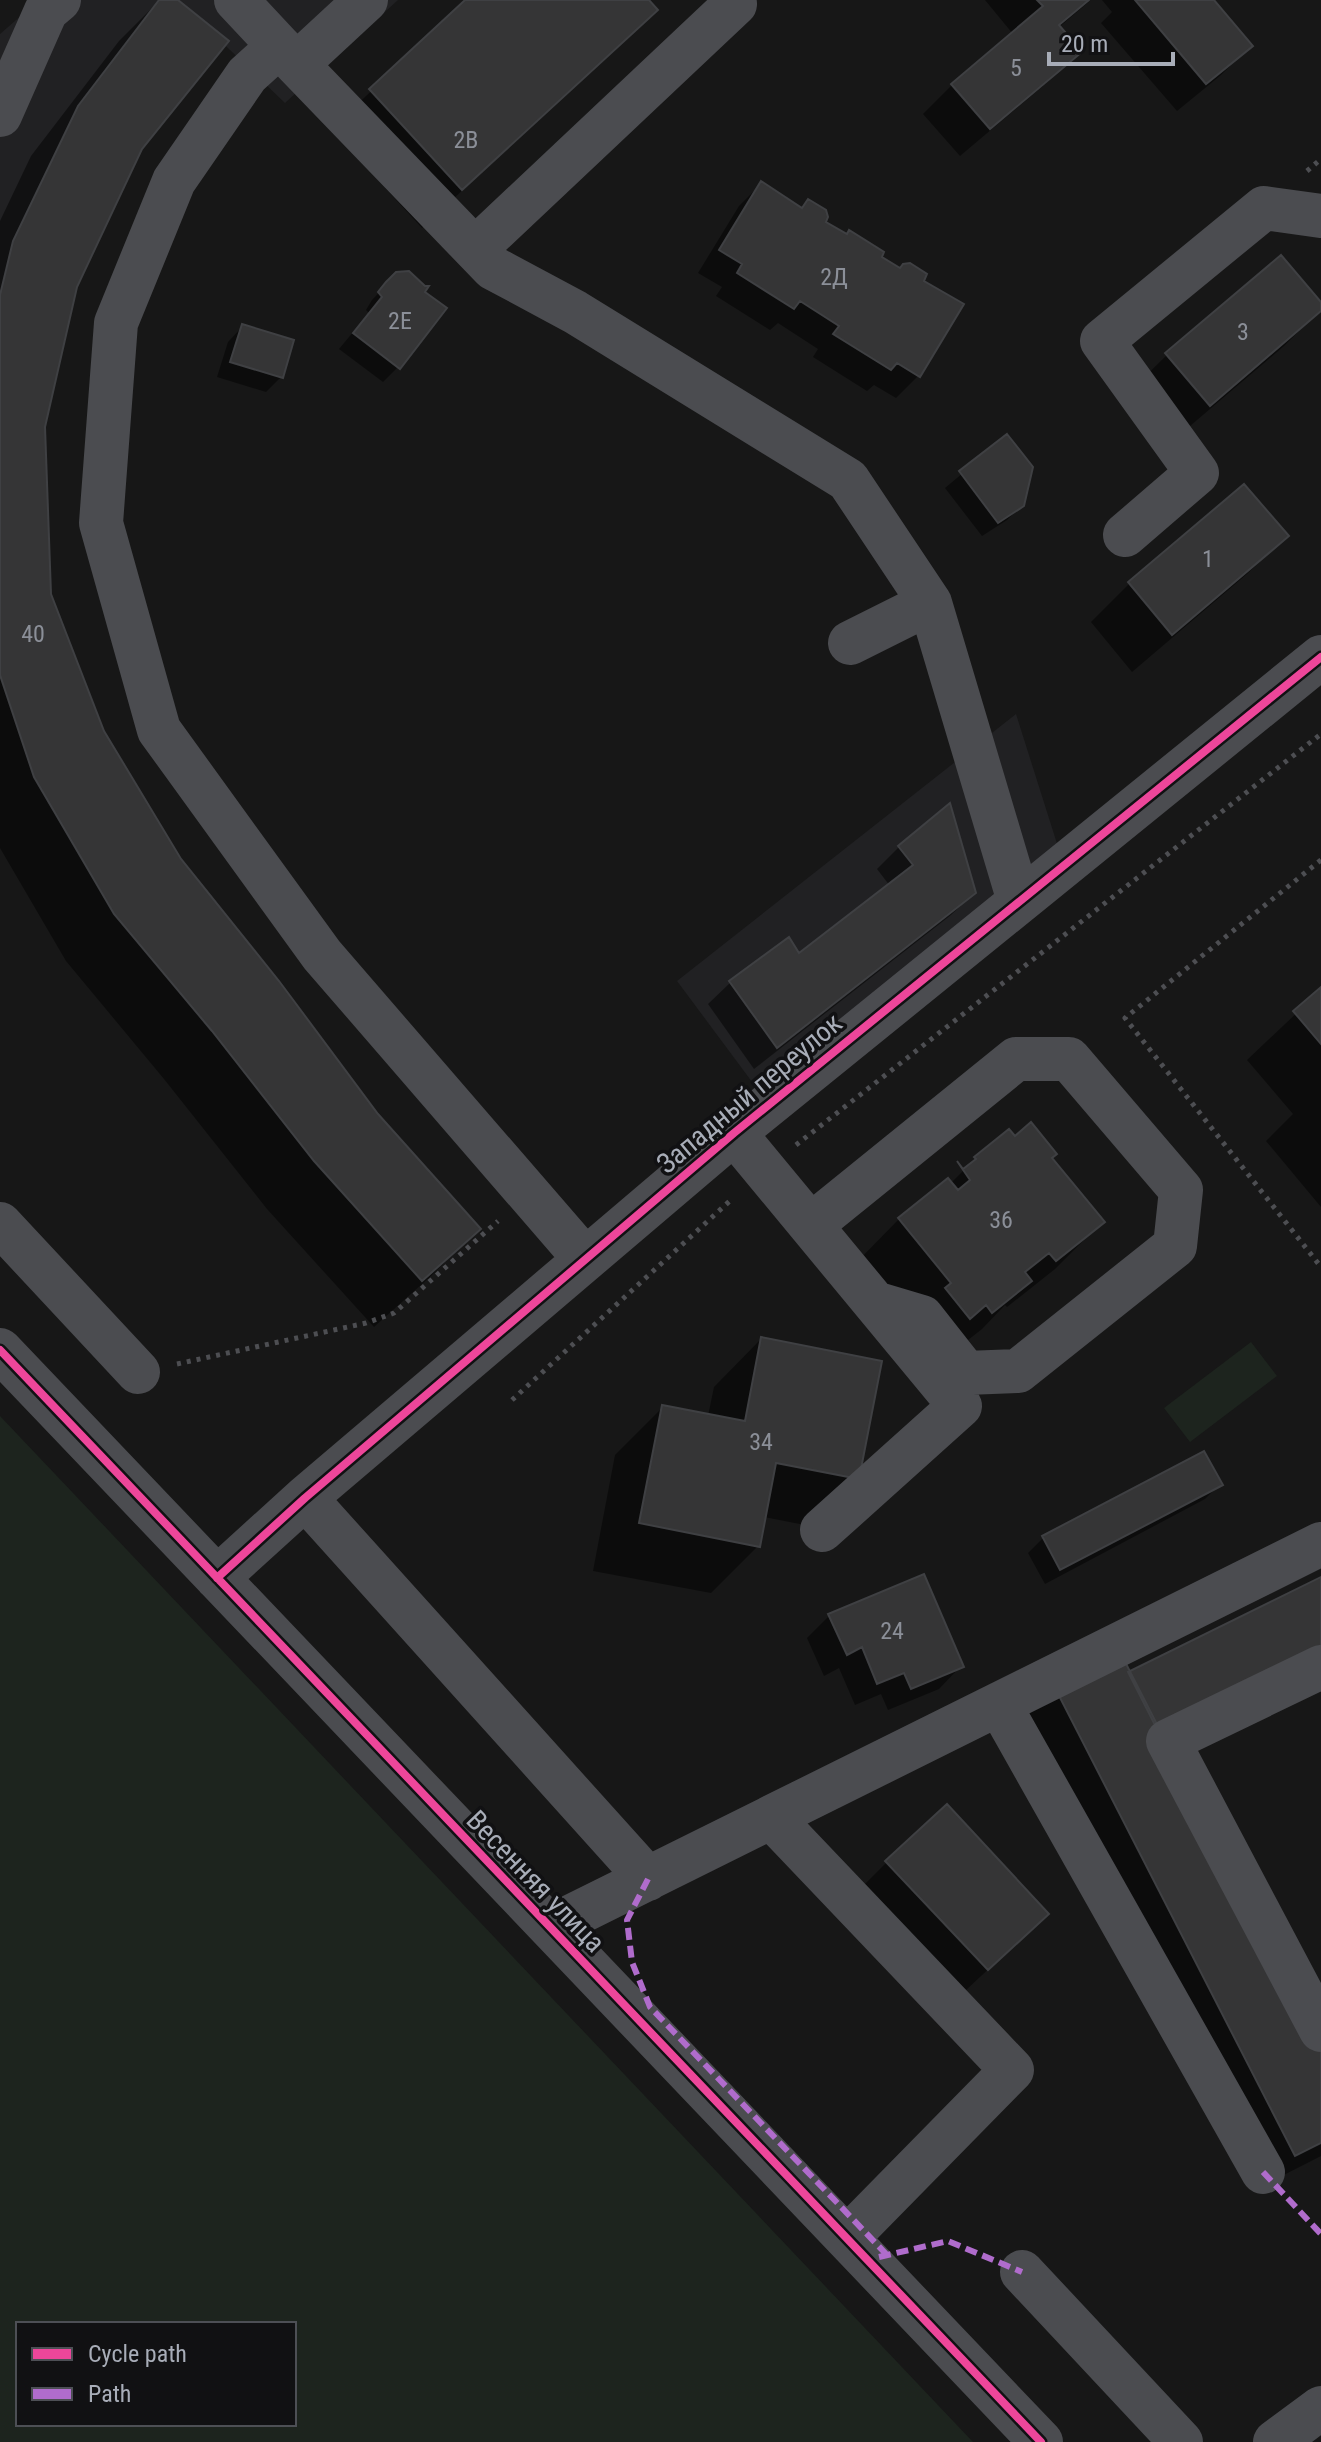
<svg xmlns="http://www.w3.org/2000/svg" width="1321" height="2442" font-family="'Roboto Condensed',sans-serif">
  <rect width="100%" height="100%" fill="#171717"/>
  <!-- built -->
  <path fill="#212123" d="M39,0H158L77,106L13,241L0,295V34Z
    M178,0H398L285,103Z
    M1016,714L1060,853L761,1094L677,981Z"/>
  <!-- green -->
  <path fill="#1d241e" fill-rule="evenodd" d="M1251,1342L1277,1376L1190,1442L1164,1408Z
    M0,1416L973,2442H0ZM294,2324V2424H18V2324Z"/>
  <!-- shadow -->
  <path fill="#0007" d="M160,0H175L141,148L75,286L43,427L49,594L102,732L180,860L377,1115L478,1229L431,1276L374,1327L267,1209L164,1079L66,961L0,848V221L31,156L119,41Z
    M468,0H647L656,10L422,228L331,129Z
    M985,0H1091L1058,28L1079,52L1050,80L960,156L923,114L952,85L1013,34Z
    M1102,0H1211L1250,46L1221,75L1177,111L1101,23L1112,12Z
    M761,184L921,282L919,375L896,398L874,385L867,391L813,357L818,349L778,323L770,330L716,296L722,287L698,273L739,206Z
    M397,274L398,367L383,382L339,349L369,313L366,310L372,300Z
    M1321,305V309L1284,346L1170,443L1128,393L1167,355Z
    M243,326L281,377L266,392L217,377L228,342Z
    M1006,437L1022,505L1007,520L982,536L945,488Z
    M1244,487L1286,536L1247,574L1132,672L1091,622L1129,584Z
    M899,847L974,893L951,915L754,1069L708,1004L731,982L799,956L890,886L877,869Z
    M1321,990V1207L1266,1141L1293,1114L1247,1060Z
    M1009,1132L1015,1139L1049,1158L1102,1222L1055,1269L1007,1307L1005,1305L982,1329L944,1359L852,1267L899,1219L950,1184L975,1159Z
    M761,1339L857,1478L810,1526L764,1517L758,1546L711,1593L593,1571L615,1455L663,1407L708,1416L714,1387Z
    M1204,1454L1220,1484L1205,1499L1045,1584L1028,1553L1043,1538Z
    M1321,1579L1167,1749L1321,2064V2156L1266,2184L1026,1716L1055,1688L1129,1674Z
    M829,1616L961,1666L939,1689L888,1710L881,1694L855,1705L839,1668L824,1676L807,1638Z
    M887,1862L1024,1936L965,1991L865,1884Z"/>
  <!-- building -->
  <path fill="#353536" stroke="#3f4043" stroke-width="2" d="M159,0H178L229,41L142,149L77,287L45,427L51,594L104,731L181,859L279,981L378,1114L481,1229L422,1281L314,1161L212,1031L114,914L34,777L0,675V295L13,241L78,106Z
    M465,0H649L658,10L462,190L369,89Z
    M1037,0H1089L1059,25L1082,52L990,129L951,84L1043,6Z
    M1135,0H1214L1253,46L1206,84Z
    M761,181L802,208L808,199L826,210L828,217L826,222L847,234L849,230L884,252L882,257L900,268L903,264L910,263L927,274L924,281L964,304L920,377L897,363L891,370L833,334L839,326L800,301L794,309L737,273L742,264L719,250Z
    M1281,255L1321,302V311L1210,406L1165,353Z
    M409,271L425,286H429L425,292L447,308L400,369L353,333L382,297L378,292L386,282L396,272Z
    M242,324L294,340L283,378L230,362Z
    M1007,434L1033,467L1024,506L998,523L959,471Z
    M1244,484L1289,536L1172,635L1128,582Z
    M950,803L976,893L777,1048L729,981L789,937L799,953L913,865L898,846Z
    M1321,987V1044L1293,1011Z
    M1031,1122L1057,1154L1052,1158L1105,1222L1056,1261L1049,1253L1025,1272L1032,1281L992,1313L986,1305L970,1319L945,1288L951,1283L898,1218L948,1178L958,1190L970,1180L957,1161L963,1169L976,1159L974,1157L1009,1129L1015,1136Z
    M761,1337L882,1361L859,1479L776,1463L760,1547L639,1523L662,1405L745,1421Z
    M1204,1451L1223,1485L1060,1570L1042,1536Z
    M924,1574L964,1667L911,1689L904,1673L877,1684L862,1647L847,1655L828,1614Z
    M1321,1577V1660L1162,1739L1128,1672Z
    M1120,1652L1321,2045V2143L1295,2156L1054,1686Z
    M947,1804L1049,1914L988,1970L885,1861Z"/>
  <g fill="none" stroke-linecap="round" stroke-linejoin="round">
    <!-- path -->
    <path stroke="#4d4e52" stroke-width="5" stroke-dasharray="4 6" stroke-linecap="butt" d="M1307,171L1321,159
      M1321,860L1125,1018L1321,1267
      M796,1145L1321,734
      M177,1364L366,1323L394,1313L498,1221
      M512,1400L733,1198"/>
    <!-- minor -->
    <path stroke="#4b4c50" stroke-width="44" d="M236,0L279,46L247,75L174,181L116,323L101,523L159,730L322,955L585,1259
      M279,46L493,268L575,312L848,480L930,603
      M297,64L366,0
      M0,115L46,11L59,0
      M475,249L735,4L732,0
      M1125,535L1197,473L1102,341L1264,208L1321,216
      M850,643L930,603L1019,901
      M734,1133L960,1406L822,1530
      M0,1224L138,1372
      M811,1225L1016,1059H1069L1181,1190L1175,1246L1018,1371L966,1373L922,1317L875,1303
      M0,1350L1041,2442
      M305,1498L648,1879
      M217,1578L305,1498L734,1133L1321,657
      M1321,1667L1168,1741L1321,2030
      M999,1704L1263,2172
      M771,1817L1012,2070L847,2238
      M550,1927L1321,1544
      M1022,2272L1181,2442
      M1275,2442L1321,2408"/>
    <!-- quiet -->
    <path stroke="#b06ccc" stroke-width="6" stroke-dasharray="12 6" stroke-linecap="butt" d="M648,1879L627,1920L632,1962L650,2007L887,2255
      M1263,2172L1321,2234
      M879,2257L948,2241L1022,2272"/>
    <defs>
      <path id="cycleway" d="M0,1350L1041,2442
        M217,1578L305,1498L734,1133L1321,657"/>
    </defs>
    <!-- cycleway casing -->
    <use href="#cycleway" stroke="#111113" stroke-width="13"/>
    <!-- cycleway -->
    <use href="#cycleway" stroke="#ed469a" stroke-width="8"/>
  </g>
  <g text-anchor="middle" stroke-width="7" stroke-linejoin="round" paint-order="stroke">
    <!-- number labels -->
    <g font-size="24" fill="#8b8f98">
      <text x="1016" y="76">5</text>
      <text x="466" y="148">2В</text>
      <text x="834" y="285">2Д</text>
      <text x="400" y="329">2Е</text>
      <text x="1243" y="340">3</text>
      <text x="1208" y="567">1</text>
      <text x="33" y="642">40</text>
      <text x="1001" y="1228">36</text>
      <text x="761" y="1450">34</text>
      <text x="892" y="1639">24</text>
    </g>
    <!-- street labels -->
    <g font-size="28" fill="#a8adb8" stroke="#111113">
      <text transform="translate(749 1093) rotate(-40)" y="10">Западный переулок</text>
      <text transform="translate(536 1881) rotate(46)" y="10">Весенняя улица</text>
    </g>
  </g>
  <!-- legend -->
  <rect x="16" y="2322" width="280" height="104" fill="#111113" stroke="#4d4f55" stroke-width="2"/>
  <rect x="32" y="2348" width="40" height="12" fill="#ed469a" stroke="#4d4f55" stroke-width="2"/>
  <text x="88" y="2362" font-size="24" fill="#a8adb8">Cycle path</text>
  <rect x="32" y="2388" width="40" height="12" fill="#b06ccc" stroke="#4d4f55" stroke-width="2"/>
  <text x="88" y="2402" font-size="24" fill="#a8adb8">Path</text>
  <!-- scale -->
  <path d="M1049 52v12h124v-12" fill="none" stroke="#a8adb8" stroke-width="4"/>
  <text x="1061" y="52" font-size="24" fill="#a8adb8" stroke="#111113" stroke-width="6" paint-order="stroke">20 m</text>
</svg>
